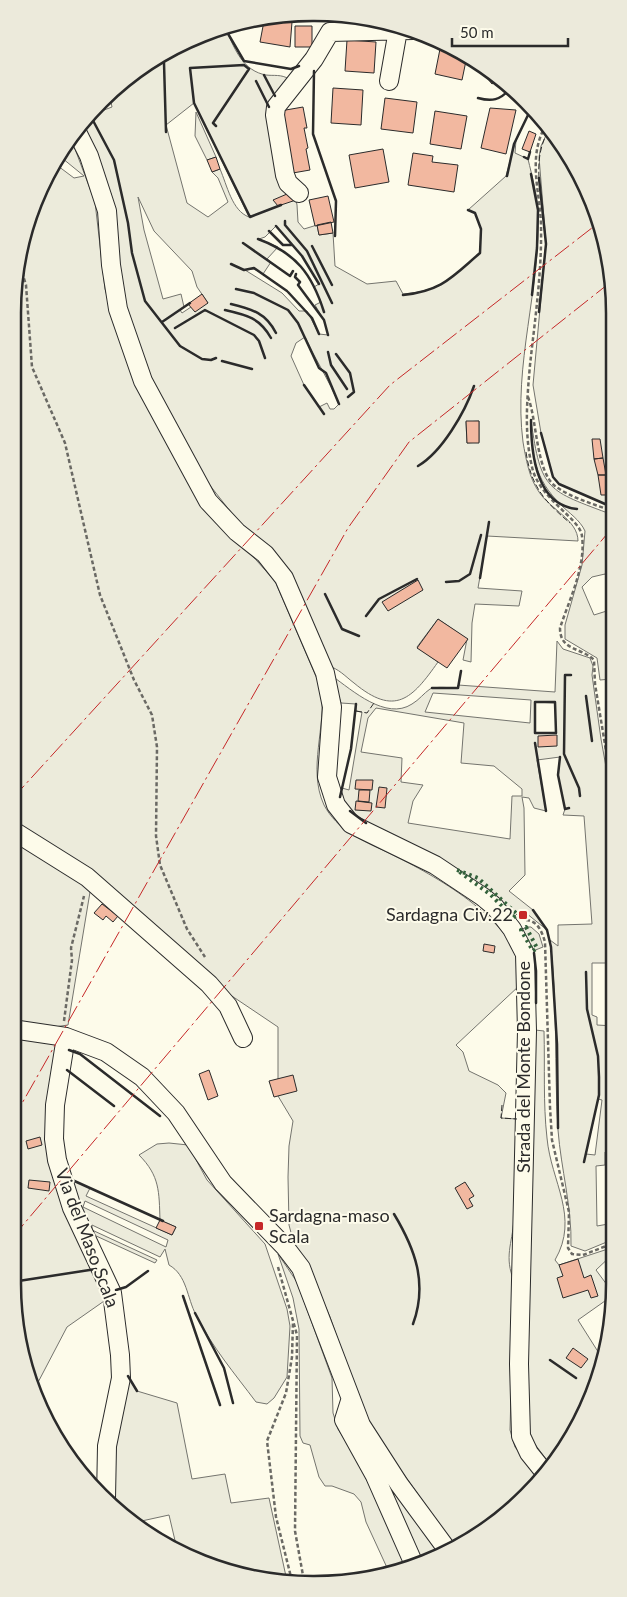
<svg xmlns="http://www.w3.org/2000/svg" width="627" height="1597" font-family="Lato,sans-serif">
  <rect width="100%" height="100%" fill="#fdfbea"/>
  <!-- green -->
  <path fill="#ecebdb" stroke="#74746e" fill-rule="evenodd" d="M227,31C235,51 244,71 266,75C274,76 281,74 289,79L277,99L297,205L298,222L304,229L317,225L319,235L333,233L335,266L367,284L396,281L403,294C442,291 452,277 480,253L481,229L475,213L468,210L506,176L516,140L515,153L528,159C532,176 537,194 538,211C541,288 513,365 523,442C526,459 529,478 539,492C550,509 578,520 578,541L487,536L478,588L522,591L519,606L475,604L472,623L471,662L463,660L467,639L438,619L417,647L438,662C412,699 395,717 354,683C346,677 338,668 328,666L298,592L279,557L237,520L205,479L145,368L123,297L111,194L82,124L89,113L91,115L112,107L110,97L180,44ZM194,103L249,217C232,211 227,185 220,169L212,172L218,178L228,202L208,217L187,203L166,125ZM138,197L154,231L192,271L197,287L208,303L191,307L182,313L180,310L184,307L181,294L163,299L144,230ZM276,226L302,256L319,284L314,287L321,302L315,305L324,320L328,335L319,334L307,311H299L282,293L245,270L254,269L263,274L271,262L267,259L278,247L259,239L265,237ZM305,337C316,361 329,380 339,404L334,409H330L327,403L319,407L304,385L291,356L296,343ZM479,421V442L467,443L466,422Z
    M196,112L216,157L207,160L195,136Z
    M549,129L584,181L603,243L606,303H612V507L559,484L553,477L541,433L533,385L546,243L539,157L541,146Z
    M72,141L95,202L105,289L128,364L144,401L193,490L275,581L321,688C327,727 307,768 324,805C337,830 363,841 387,852C428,872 507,914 518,962C520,969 519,977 520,985L456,1045L463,1052L469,1071L498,1085L506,1093L501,1118L517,1119C516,1152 518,1187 514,1220C512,1244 504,1257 514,1281L510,1430L515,1447L540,1478L480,1534L454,1545L378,1438L361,1406L330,1317L312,1276L294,1244L289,1225L288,1177L289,1146L293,1121L278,1096V1027L217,986L13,827V314L28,217L58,166L74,178L84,176L62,158Z
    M531,420C541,492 547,490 613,515V595L605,574L592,577L582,587L594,615L613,609V687L611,679L600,680L597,658L565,639V625L582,565L585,531C580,520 569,513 561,505C534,478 532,456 531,420Z
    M557,641L563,649L590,658L593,666L592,675L601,739L613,806L614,963H592V1015L597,1017V1025L614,1026V1152H605V1165L596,1166L597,1226L614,1223V1239L585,1251L571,1246C572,1207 561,1169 558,1130C554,1067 558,1003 550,940L558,946V925L592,924L584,816L563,815L565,809L558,775L560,757L537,760L546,811L534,808L529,798L522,797L524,808L525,875L509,891L533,910L547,930L526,913L517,914L513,918L351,813L339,796L342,788L349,790L362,712L356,711V704L341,703L332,676C352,690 386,721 412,704C419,700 424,693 430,689C436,686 450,688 457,688L458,685L555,692ZM433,693L531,700L530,723L425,712ZM535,702L555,703L556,733H535ZM376,708L464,723L461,763L494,766L522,789V796H512L510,839L408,823L413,801L423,785L401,782L402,758L361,752L368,718ZM598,1099L602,1100L595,1155L586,1154Z
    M12,834L91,886L68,1025L54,1027L13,1020Z
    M526,927H531L539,934L543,947L533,951L521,930Z
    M535,1030L544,1031C545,1067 543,1103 547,1138C551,1182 580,1217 555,1260L559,1265L614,1247V1253L596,1270L613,1293L612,1296L578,1320L602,1358L599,1380L552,1467L531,1439L526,1415Z
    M12,1038L54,1044L57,1048L51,1113L107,1299L67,1327L34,1390L29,1381L13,1283Z
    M169,1143L188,1145L207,1180L265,1244L287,1309L290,1326L287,1377L274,1398L267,1404L256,1402C235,1374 212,1347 196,1315C187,1298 187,1275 169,1265L165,1249L160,1257L92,1225V1230L157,1260L155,1263L94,1235L68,1178L90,1188L86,1196L172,1235L176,1227L160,1220C159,1192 160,1176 139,1155L157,1144ZM85,1201L168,1240L166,1247L83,1207Z
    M278,1254L297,1282L332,1378L333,1413L338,1429L354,1454L408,1564L389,1572L366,1522L361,1502L354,1494L332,1486H325L319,1477L310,1445L303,1443L300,1436L299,1329L293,1298Z
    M128,1377L137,1391L177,1403L192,1479L225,1474L231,1503L269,1498L287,1581L274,1582L177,1549L169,1515L137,1522L110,1501L109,1467Z
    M375,1464L439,1551L417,1560Z"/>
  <!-- building -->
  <path fill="#f2b8a0" stroke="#2b2b2b" d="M272,19L292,22L290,47L260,42L264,21Z
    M295,26H312V47H295Z
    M347,40L376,42L374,73L345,71Z
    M441,44L467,56L462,80L435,74Z
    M475,61L481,63L499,79L492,84L474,62Z
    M333,88L363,90L361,125L331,123Z
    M385,98L417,102L413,133L381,129Z
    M303,107L307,128H304L308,148L306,149L310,170L287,174L280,111Z
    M490,108L516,110L506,154L481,148Z
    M532,108L541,117L536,121L528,115Z
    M435,111L467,116L461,149L430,144Z
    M529,131L536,134L530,152L522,149Z
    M383,149L389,182L355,188L349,155Z
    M413,153L433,156L432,162L458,165L454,192L408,185Z
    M216,157L220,169L212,172L207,160Z
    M287,194L296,200L278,206L273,200Z
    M328,196L334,222L315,226L309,200Z
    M331,222L333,233L319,235L317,225Z
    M202,294L208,303L195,312L188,304Z
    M466,421H479V443H467Z
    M592,439H600L603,458L594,459Z
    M603,458L606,475H598L594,459Z
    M598,475H606L609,495H601Z
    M418,580L423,590L388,611L382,602Z
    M438,619L468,639L447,668L417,648Z
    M557,735V746L538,747V736Z
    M356,780H373L372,790L355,789Z
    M379,787L387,788L385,808L376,807Z
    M359,790H370L369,802L358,801Z
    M356,801L372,803L371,811L355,810Z
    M102,904L118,916L113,922L106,916L103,920L94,913Z
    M484,944L495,946L494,953L483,951Z
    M209,1070L218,1096L208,1100L199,1074Z
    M293,1075L297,1091L274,1097L269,1081Z
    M40,1137L42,1145L28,1149L26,1141Z
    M29,1180L50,1182L49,1191L28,1188Z
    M465,1182L474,1196L469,1199L473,1206L467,1209L455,1188Z
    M160,1220L176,1227L172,1235L156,1228Z
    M578,1259L584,1278L591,1275L598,1296L591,1298L588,1290L563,1298L557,1278L563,1276L559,1265Z
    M573,1348L588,1359L581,1368L566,1358Z"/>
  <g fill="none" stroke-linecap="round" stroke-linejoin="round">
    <defs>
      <path id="minor" d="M389,81L398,30
        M77,132L89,156L107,211L111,265L118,309L143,381L208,501L237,532L265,554L284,578L325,673L332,707L327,777L336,805L351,824L435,865L483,897L495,907L512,929L525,954L527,1031L519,1364L521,1436L529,1453L545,1473
        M299,193L288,183L285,175L275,115L276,107L314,59L330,32L413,30
        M12,830L87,877L209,984L228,1006L243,1038
        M12,1029L66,1037L106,1052L142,1077L176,1113L223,1183L285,1247L301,1268L361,1425L399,1484L446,1548
        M66,1037L55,1105L54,1139L57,1160L72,1208L112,1293L120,1355L121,1378L107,1446L106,1498
        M350,1401L344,1420L375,1476L413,1562"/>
    </defs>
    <!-- minor casing -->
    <use href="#minor" stroke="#2b2b2b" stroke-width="20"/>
    <!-- path -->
    <path stroke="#6a6964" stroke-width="2.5" stroke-dasharray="4 2.5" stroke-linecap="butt" d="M546,125C527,157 540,191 541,225C542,272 535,319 530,365C527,400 524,433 532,467C539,499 580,518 582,536C586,567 569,600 560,628C560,651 581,647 594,660L595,684L613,793
      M20,266L26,285L32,367L65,443L100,595L134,680L152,715L157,747L156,836L160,865L187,929L205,957
      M528,397C537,420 536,471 555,486C571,498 594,504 612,511
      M526,920C538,921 542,932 545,942L550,1107L552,1140L569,1212L568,1248L572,1254L583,1255L614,1243
      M64,1021L72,960L71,948L84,896
      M278,1267L297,1335L295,1531L304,1581
      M292,1581L276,1517L267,1441L286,1393L292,1357L293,1322"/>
    <!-- minor -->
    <use href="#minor" stroke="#fdfbea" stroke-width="18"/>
    <!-- hedge -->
    <path stroke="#34623c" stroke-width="4" stroke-dasharray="2.5 4" stroke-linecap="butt" d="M457,870L478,878L517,914L513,918L491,895Z
      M526,927L537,948L533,951L521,930Z"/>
    <!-- fence -->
    <path stroke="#2b2b2b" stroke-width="1" stroke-dasharray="6 2.5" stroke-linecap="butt" d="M539,178C538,159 540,146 549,129
      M526,452C531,486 544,501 570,523
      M356,711L367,713L374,703
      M502,1105L501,1118L517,1119"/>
    <!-- wall -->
    <path stroke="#2b2b2b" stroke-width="2.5" d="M227,32L244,61L291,69L299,66
      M164,63L166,132
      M314,71L313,134L336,201L335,236
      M264,75L275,96
      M256,81L269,107
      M478,98C492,102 500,100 510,89
      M89,113L114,160L128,223L132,253L145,301L180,346L202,359L211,360L216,358
      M216,126L213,123L249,69L244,65L190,68L194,103L250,217L281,205
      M524,157L528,159L530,152
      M531,174L538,210L537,248L532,295
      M507,176L514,144L529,113
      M285,221V225L307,251L332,303
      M276,226L302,256L319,284
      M269,231L283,245H292
      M258,239C296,253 312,274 324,312
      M243,243L290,276L293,271
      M312,246L332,285
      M231,264L244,270L254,268L287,291
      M296,274L295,277L300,282L298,285L324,320L328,335
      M236,289L254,293L288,310L298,323L319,368L326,373L339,404
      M288,292L312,318L319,334
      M403,295C442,291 452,277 480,253L481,229L475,213L468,210
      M231,304C252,309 266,313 276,333
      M225,310C247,315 260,318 271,338
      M539,312L546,244L539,178
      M162,322L190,303
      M175,328L205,310L254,335L259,341L265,358
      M328,352L331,365L347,389
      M336,354L350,373L354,392L348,397
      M222,361L252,369
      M304,385L324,414
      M531,420C531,452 536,505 577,509
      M541,433L553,477L559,484L612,507
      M418,466C442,452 465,412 474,386
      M480,578L489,522
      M446,582L459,581L470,574L481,535
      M325,594L342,629L359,636
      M366,616L379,599L417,579
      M571,675H565L564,754L579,788L580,796
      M432,688H458L461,671
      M586,696L592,741
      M535,702H555L556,733H535Z
      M535,743L546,811
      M560,757L558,775L565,809L569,808
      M340,797L351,749L356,704
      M609,804L613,846
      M350,811L366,823
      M533,910L547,930L551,947L557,1044L558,1128
      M534,953L536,971V1003
      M69,1050L80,1054L160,1116
      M67,1070L114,1106
      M584,1162L599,1095V1077L598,1056L587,1009L586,972
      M70,1179L163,1221
      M394,1214C415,1249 428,1283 413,1324
      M610,1235L614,1234
      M12,1282L96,1269
      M116,1290L126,1287L148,1271
      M183,1296L220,1405
      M195,1313L224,1368L233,1403
      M550,1360L576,1378
      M128,1376L137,1391"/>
    <!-- power -->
    <path stroke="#c62828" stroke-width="1" stroke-dasharray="18 4 2.5 4" stroke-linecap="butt" d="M12,799L390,385L597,224
      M12,1121L348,528L409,442L612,281
      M12,1238L613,527"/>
  </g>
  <!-- markers -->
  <g fill="#c62828" stroke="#fdfbea" stroke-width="2">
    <rect x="518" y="910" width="10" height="10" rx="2.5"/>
    <rect x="254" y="1221" width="10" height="10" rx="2.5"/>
  </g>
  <g text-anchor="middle" stroke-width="4" stroke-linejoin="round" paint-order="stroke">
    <!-- poi labels -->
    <g font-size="18" fill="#2b2b2b" stroke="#fdfbea" text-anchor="end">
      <text x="513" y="921">Sardagna Civ.22</text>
      <text x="269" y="1222" text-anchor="start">Sardagna-maso<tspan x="269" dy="21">Scala</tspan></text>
    </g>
    <!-- street labels -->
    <g font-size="18" fill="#2b2b2b" stroke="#fdfbea">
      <text transform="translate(524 1067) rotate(-90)" y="6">Strada del Monte Bondone</text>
      <text transform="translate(87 1238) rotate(69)" y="6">Via del Maso Scala</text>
    </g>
  </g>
  <!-- crop -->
  <path d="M0 0H627V1597H0ZM313 21H314A292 292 0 0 1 606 313V1284A292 292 0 0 1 314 1576H313A292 292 0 0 1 21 1284V313A292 292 0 0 1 313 21Z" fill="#eceadb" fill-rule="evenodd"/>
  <path fill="none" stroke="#2b2b2b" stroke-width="2.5" d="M313 21H314A292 292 0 0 1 606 313V1284A292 292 0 0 1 314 1576H313A292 292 0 0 1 21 1284V313A292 292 0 0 1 313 21Z"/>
  <!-- scale -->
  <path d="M452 38v8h116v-8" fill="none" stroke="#2b2b2b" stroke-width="2.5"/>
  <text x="460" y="38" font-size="15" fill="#2b2b2b" stroke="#fdfbea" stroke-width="4" paint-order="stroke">50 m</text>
</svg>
